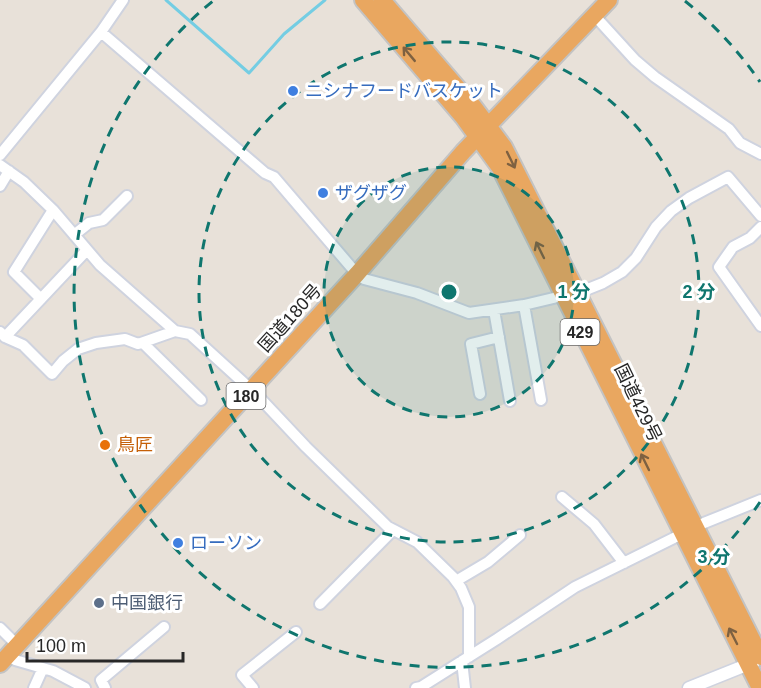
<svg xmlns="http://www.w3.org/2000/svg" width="761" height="688" font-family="Arial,'Noto Sans JP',sans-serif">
  <rect width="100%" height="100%" fill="#e8e1d9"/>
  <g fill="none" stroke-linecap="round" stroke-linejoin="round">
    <!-- stream -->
    <path stroke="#74cde3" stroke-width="3" d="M166,0L249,73L284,34L325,0"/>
    <defs>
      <path id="minor" d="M594,15L635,60L655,77L729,129L740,143L761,154
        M101,32L265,173L274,177L357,274L364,279L417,293L469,313L524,305L583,291L603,283L622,272L636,258L656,227L671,211L689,198L728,177L761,216
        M0,155L101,32L123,0
        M0,165L24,182L53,210L100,265L175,331
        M0,186L9,171
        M761,227L750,238L733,247L719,267L761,326
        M74,235L89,223L103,220L127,196
        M41,299L14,272L53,210
        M524,305L541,400
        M494,310L510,401
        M0,332L5,337L23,345L52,374L63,361L78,349L96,343L125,339L138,344L175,331L190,334L257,395L306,447L388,527L417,542L453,577L461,588L469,607V657
        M5,337L87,250
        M143,343L201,400
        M480,394L471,344L499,337
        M562,497L594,524L624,563
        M456,581L488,562L520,535
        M320,604L393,530
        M0,628L17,645
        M8,655L15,660L53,671L85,688
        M462,661L465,688
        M34,688L43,668
        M105,688L101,680L164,627
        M253,688L242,675L296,632
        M416,688L421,687L497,639L575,587L704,523L761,500"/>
      <path id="tertiary" d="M689,688L754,662"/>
      <path id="trunk" d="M363,0L463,117L500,168L760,688
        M382,0L474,107L504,147L761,657
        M0,664L357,274L463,152L609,0"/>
    </defs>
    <!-- minor casing -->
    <use href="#minor" stroke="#cfd3df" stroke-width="14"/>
    <!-- tertiary casing -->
    <use href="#tertiary" stroke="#cfd3df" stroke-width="15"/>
    <!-- trunk casing -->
    <use href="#trunk" stroke="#c3c3c3" stroke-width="20"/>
    <!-- minor -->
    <use href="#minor" stroke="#fff" stroke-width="10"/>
    <!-- tertiary -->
    <use href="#tertiary" stroke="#fff" stroke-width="12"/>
    <!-- trunk -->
    <use href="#trunk" stroke="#e9a760" stroke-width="16"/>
  </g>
  <!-- one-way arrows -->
  <defs><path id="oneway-shaft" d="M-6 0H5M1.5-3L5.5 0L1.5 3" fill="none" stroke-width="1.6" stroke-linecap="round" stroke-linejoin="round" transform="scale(1.5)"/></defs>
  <g stroke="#7e6141">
    <use href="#oneway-shaft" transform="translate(409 54) rotate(-130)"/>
    <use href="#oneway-shaft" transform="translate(511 160) rotate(64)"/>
    <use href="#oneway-shaft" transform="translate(540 250) rotate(-116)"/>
    <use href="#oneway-shaft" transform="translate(645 462) rotate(-116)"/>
    <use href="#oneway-shaft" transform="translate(733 636) rotate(-117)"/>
  </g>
  <!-- distance rings -->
  <circle cx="449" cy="292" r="125" fill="#0f766e" fill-opacity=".12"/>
  <g fill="none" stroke="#0f766e" stroke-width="3" stroke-dasharray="10 8">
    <circle cx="449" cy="292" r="125"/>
    <circle cx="449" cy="292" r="250"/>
    <path d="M760 502A375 375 0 1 1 213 1M685 1A375 375 0 0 1 760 82"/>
  </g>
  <!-- markers -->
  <g fill="#3f7fe0" stroke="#fff" stroke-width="2">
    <circle cx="293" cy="91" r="6"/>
    <circle cx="323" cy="193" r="6"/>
    <circle cx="178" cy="543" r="6"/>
  </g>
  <circle fill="#e8710a" stroke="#fff" stroke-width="2" cx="105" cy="445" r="6"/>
  <circle fill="#5c6f8a" stroke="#fff" stroke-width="2" cx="99" cy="603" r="6"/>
  <g text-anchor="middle" stroke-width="6" stroke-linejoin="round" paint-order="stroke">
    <!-- shield labels -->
    <g fill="#fff" stroke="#686868" stroke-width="1.5">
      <rect x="560.5" y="319" width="39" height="26" rx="4.5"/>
      <rect x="226.5" y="383" width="39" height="26" rx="4.5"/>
    </g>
    <g font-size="16" font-weight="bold" fill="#272727">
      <text x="580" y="338">429</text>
      <text x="246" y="402">180</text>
    </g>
    <!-- shop labels -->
    <g font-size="18" fill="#366cbe" stroke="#fff" text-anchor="start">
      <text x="305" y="97">ニシナフードバスケット</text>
      <text x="335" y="199">ザグザグ</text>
      <text x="190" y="549">ローソン</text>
    </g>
    <!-- street labels -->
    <g font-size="18" fill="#272727" stroke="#fff">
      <text transform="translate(290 318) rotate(-48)" y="6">国道180号</text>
      <text transform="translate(638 403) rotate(64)" y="6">国道429号</text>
    </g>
    <!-- food labels -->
    <g font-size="18" fill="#c56008" stroke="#fff" text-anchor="start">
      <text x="117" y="451">鳥匠</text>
    </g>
    <!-- service labels -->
    <g font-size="18" fill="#4e5e75" stroke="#fff" text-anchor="start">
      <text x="111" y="609">中国銀行</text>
    </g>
  </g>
  <circle cx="449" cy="292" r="9" fill="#0f766e" stroke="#fff" stroke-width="3"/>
  <g font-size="18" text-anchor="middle" font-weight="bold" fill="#0f766e" stroke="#fff" stroke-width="6" stroke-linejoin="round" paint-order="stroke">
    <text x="574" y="298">1 分</text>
    <text x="699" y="298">2 分</text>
    <text x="714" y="563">3 分</text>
  </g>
  <!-- scale -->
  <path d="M27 652v9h156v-9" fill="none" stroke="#272727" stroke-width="3"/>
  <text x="36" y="652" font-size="18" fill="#272727" stroke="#ffffff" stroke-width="4.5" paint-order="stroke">100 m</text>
</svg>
